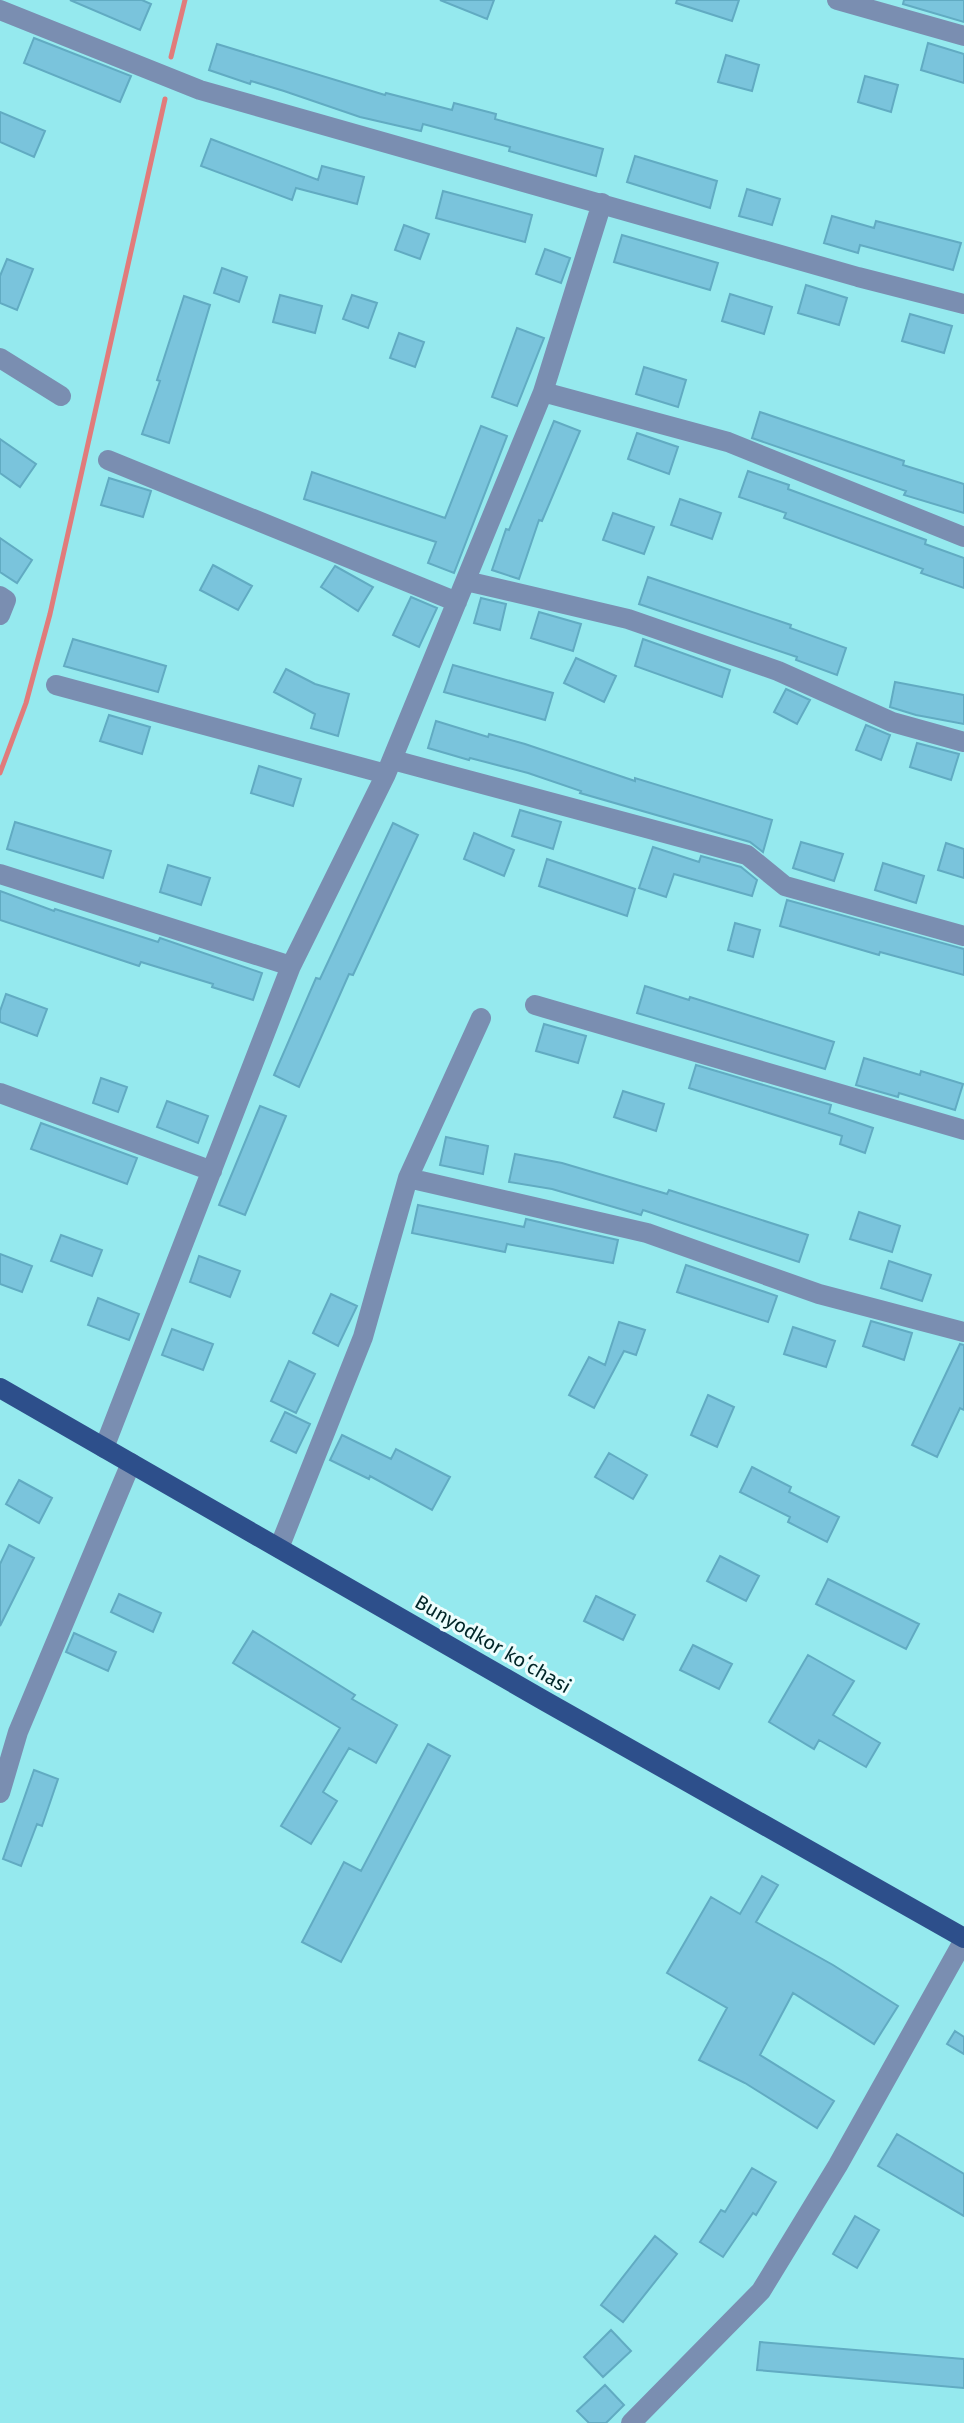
<svg xmlns="http://www.w3.org/2000/svg" width="964" height="2423" font-family="'Fira Sans',sans-serif">
  <rect width="100%" height="100%" fill="#95e9ee"/>
  <g fill="none" stroke-linecap="round" stroke-linejoin="round">
    <!-- stream -->
    <path stroke="#e17b7b" stroke-width="5" d="M171,57L185,0
      M0,773L26,703L50,614L165,99"/>
  </g>
  <!-- building -->
  <path fill="#7ac4dc" stroke="#61abc2" stroke-width="2" d="M70,0H142L151,4L140,30Z
    M440,0H494L487,19Z
    M677,0H739L732,21L676,3Z
    M904,0H964V22L903,4Z
    M34,38L131,76L120,102L24,63Z
    M928,43L964,54V83L921,70Z
    M217,44L385,95L386,93L452,110L454,103L496,114L495,119L603,149L596,176L509,151L510,147L423,124L421,131L360,117L284,91L251,81L250,84L209,70Z
    M726,55L759,65L752,91L718,82Z
    M865,76L898,85L891,112L858,102Z
    M0,112L45,131L34,157L0,142Z
    M211,139L318,180L322,166L364,177L357,204L296,188L292,200L201,166Z
    M635,156L717,181L710,208L627,182Z
    M747,189L780,199L772,225L739,216Z
    M443,191L532,215L525,242L436,218Z
    M832,216L874,228L876,221L961,243L953,270L860,245L858,253L824,243Z
    M404,225L429,234L420,259L395,250Z
    M622,235L718,263L710,290L614,262Z
    M545,249L570,258L561,283L536,274Z
    M7,259L33,269L17,310L0,303V276Z
    M222,268L247,277L239,302L214,293Z
    M806,285L847,298L839,325L798,313Z
    M730,294L772,307L764,334L722,321Z
    M280,295L322,306L315,333L273,322Z
    M352,295L377,303L368,328L343,319Z
    M184,296L210,305L169,443L142,434L160,381L157,380Z
    M910,314L952,326L944,353L902,341Z
    M517,328L544,338L517,406L492,397Z
    M399,333L424,342L415,367L390,358Z
    M644,367L686,380L678,407L636,394Z
    M760,412L904,461L903,465L964,484V513L904,495L906,491L752,438Z
    M554,421L580,431L542,521L539,520L519,579L492,570L506,529L509,530Z
    M481,426L507,436L454,573L428,563L436,542L304,499L312,472L445,518Z
    M637,433L678,447L669,474L628,459Z
    M0,439L36,464L20,487L0,473Z
    M748,471L789,485L788,489L926,540L925,544L964,558V588L921,573L923,569L784,518L786,513L739,497Z
    M109,478L151,491L143,517L101,505Z
    M680,499L721,513L712,539L671,525Z
    M613,513L654,527L644,554L603,540Z
    M0,538L32,560L17,583L0,572Z
    M213,565L252,586L238,610L200,590Z
    M335,566L373,587L358,611L321,587Z
    M648,577L791,625L790,628L846,648L837,675L796,660L797,657L639,604Z
    M411,597L437,608L419,647L393,635Z
    M481,598L506,604L500,630L474,623Z
    M539,612L581,624L573,651L531,638Z
    M73,639L166,666L158,692L64,666Z
    M643,639L730,670L722,697L635,666Z
    M576,658L616,676L604,702L564,683Z
    M453,665L553,693L545,720L444,692Z
    M286,669L315,684L349,694L338,736L311,728L315,714L274,692Z
    M895,682L964,695V724L916,715L890,707Z
    M786,689L810,700L797,724L774,712Z
    M109,715L150,727L142,754L100,741Z
    M436,721L488,737L489,734L525,744L635,781V778L772,820L763,852L750,842L580,793L581,791L528,773L470,758L469,760L428,748Z
    M866,725L890,735L881,760L856,750Z
    M917,743L959,754L951,780L910,767Z
    M259,766L301,779L293,806L251,793Z
    M520,810L561,822L553,849L512,836Z
    M15,822L111,851L103,878L7,849Z
    M393,823L418,835L353,975L349,974L299,1087L274,1075L316,978L320,979Z
    M474,833L514,850L504,876L464,859Z
    M801,842L843,854L834,881L793,868Z
    M946,843L964,849V878L938,870Z
    M653,847L699,862L701,856L741,867L757,880L752,896L674,874L666,897L639,888Z
    M547,859L635,889L627,916L539,886Z
    M883,863L924,876L916,903L875,890Z
    M168,865L210,878L201,905L160,892Z
    M0,891L54,911L55,909L158,942L160,938L262,973L253,1000L212,987L213,984L141,962L139,966L0,920Z
    M787,900L964,949V975L880,952L879,955L780,926Z
    M735,923L760,930L753,957L728,950Z
    M645,986L689,1000L690,997L834,1042L825,1069L637,1013Z
    M6,994L47,1009L37,1036L0,1022V1011Z
    M544,1024L586,1036L578,1063L536,1051Z
    M864,1058L920,1075L921,1071L963,1084L955,1110L899,1093L898,1097L856,1085Z
    M696,1065L831,1105L829,1113L873,1128L865,1153L840,1144L842,1136L689,1088Z
    M101,1078L127,1087L118,1112L93,1103Z
    M623,1091L664,1104L656,1131L614,1117Z
    M167,1101L208,1116L198,1143L157,1127Z
    M260,1106L286,1116L245,1215L219,1205Z
    M41,1123L137,1158L127,1184L31,1149Z
    M446,1137L488,1146L483,1174L440,1165Z
    M515,1154L562,1163L667,1194L669,1190L808,1235L799,1262L643,1210L641,1215L552,1189L509,1182Z
    M418,1205L524,1227L526,1219L618,1240L613,1263L507,1244L505,1252L412,1233Z
    M859,1212L900,1226L892,1252L850,1239Z
    M61,1235L102,1250L92,1276L51,1261Z
    M0,1254L32,1266L22,1292L0,1284Z
    M199,1256L240,1271L230,1297L190,1282Z
    M889,1261L931,1275L922,1301L881,1288Z
    M686,1265L777,1296L768,1322L677,1292Z
    M331,1294L357,1306L338,1346L313,1333Z
    M98,1298L139,1314L129,1340L88,1325Z
    M871,1321L912,1333L904,1360L863,1346Z
    M619,1322L645,1330L636,1355L624,1351L594,1408L569,1395L589,1357L605,1365Z
    M793,1327L835,1341L826,1367L784,1354Z
    M172,1329L213,1344L203,1370L162,1355Z
    M960,1344L964,1345V1410L960,1408L937,1457L912,1445Z
    M289,1361L315,1374L296,1413L271,1401Z
    M708,1395L734,1407L717,1447L691,1435Z
    M285,1412L310,1424L296,1453L271,1441Z
    M342,1435L391,1459L396,1449L450,1477L432,1510L370,1476L369,1479L330,1460Z
    M609,1453L647,1475L633,1499L595,1477Z
    M752,1467L791,1487L789,1492L839,1517L827,1542L788,1522L790,1517L740,1492Z
    M19,1480L52,1498L39,1523L6,1504Z
    M9,1545L34,1558L0,1626V1564Z
    M720,1556L759,1576L746,1601L707,1581Z
    M828,1579L919,1624L906,1649L816,1604Z
    M119,1594L161,1613L153,1632L111,1612Z
    M596,1596L635,1615L623,1640L584,1621Z
    M253,1631L355,1695L352,1699L397,1725L376,1763L349,1748L323,1792L337,1801L311,1844L281,1826L340,1728L233,1663Z
    M74,1633L116,1652L108,1671L66,1652Z
    M693,1645L732,1664L719,1689L680,1670Z
    M808,1655L854,1681L833,1715L880,1743L866,1767L819,1740L814,1749L769,1722Z
    M428,1744L450,1756L341,1962L302,1942L344,1862L361,1871Z
    M34,1770L58,1779L42,1826L37,1824L21,1866L3,1859Z
    M762,1876L778,1885L756,1922L833,1965L898,2006L874,2044L793,1993L760,2055L834,2101L817,2128L745,2083L699,2060L727,2008L667,1973L711,1897L740,1914Z
    M955,2031L964,2037V2054L947,2044Z
    M897,2134L964,2174V2216L878,2166Z
    M752,2168L776,2182L756,2215L753,2213L723,2257L700,2242L721,2210L725,2212Z
    M855,2216L879,2230L857,2268L833,2254Z
    M655,2236L677,2254L623,2322L601,2305Z
    M611,2330L631,2351L603,2377L584,2357Z
    M760,2342L964,2359V2388L757,2370Z
    M605,2385L624,2405L606,2423H589L577,2411Z"/>
  <g fill="none" stroke-linecap="round" stroke-linejoin="round">
    <!-- minor -->
    <path stroke="#7a8eb1" stroke-width="20" d="M837,0L964,36
      M0,10L200,90L858,277L964,304
      M0,358L61,396
      M543,392L728,442L964,537
      M108,460L457,602
      M466,581L628,619L778,671L892,722L964,742
      M0,596L6,600L0,615
      M56,685L386,774
      M393,760L747,855L785,886L964,936
      M0,874L291,966
      M535,1005L964,1130
      M0,1093L212,1171
      M408,1178L647,1233L819,1294L964,1332
      M104,1448L291,966L386,774L543,392L602,203
      M279,1548L363,1337L408,1178L481,1018
      M0,1793L18,1732L131,1463
      M631,2423L761,2291L838,2165L964,1940"/>
    <!-- major -->
    <path stroke="#2d4f8b" stroke-width="20" d="M0,1388L543,1700L964,1938"/>
  </g>
  <g text-anchor="middle" stroke-width="6" stroke-linejoin="round" paint-order="stroke">
    <!-- street labels -->
    <g font-size="20" fill="#002527" stroke="#edfdfd">
      <text transform="translate(493 1644) rotate(30)" y="7">Bunyodkor koʻchasi</text>
    </g>
  </g>
</svg>
